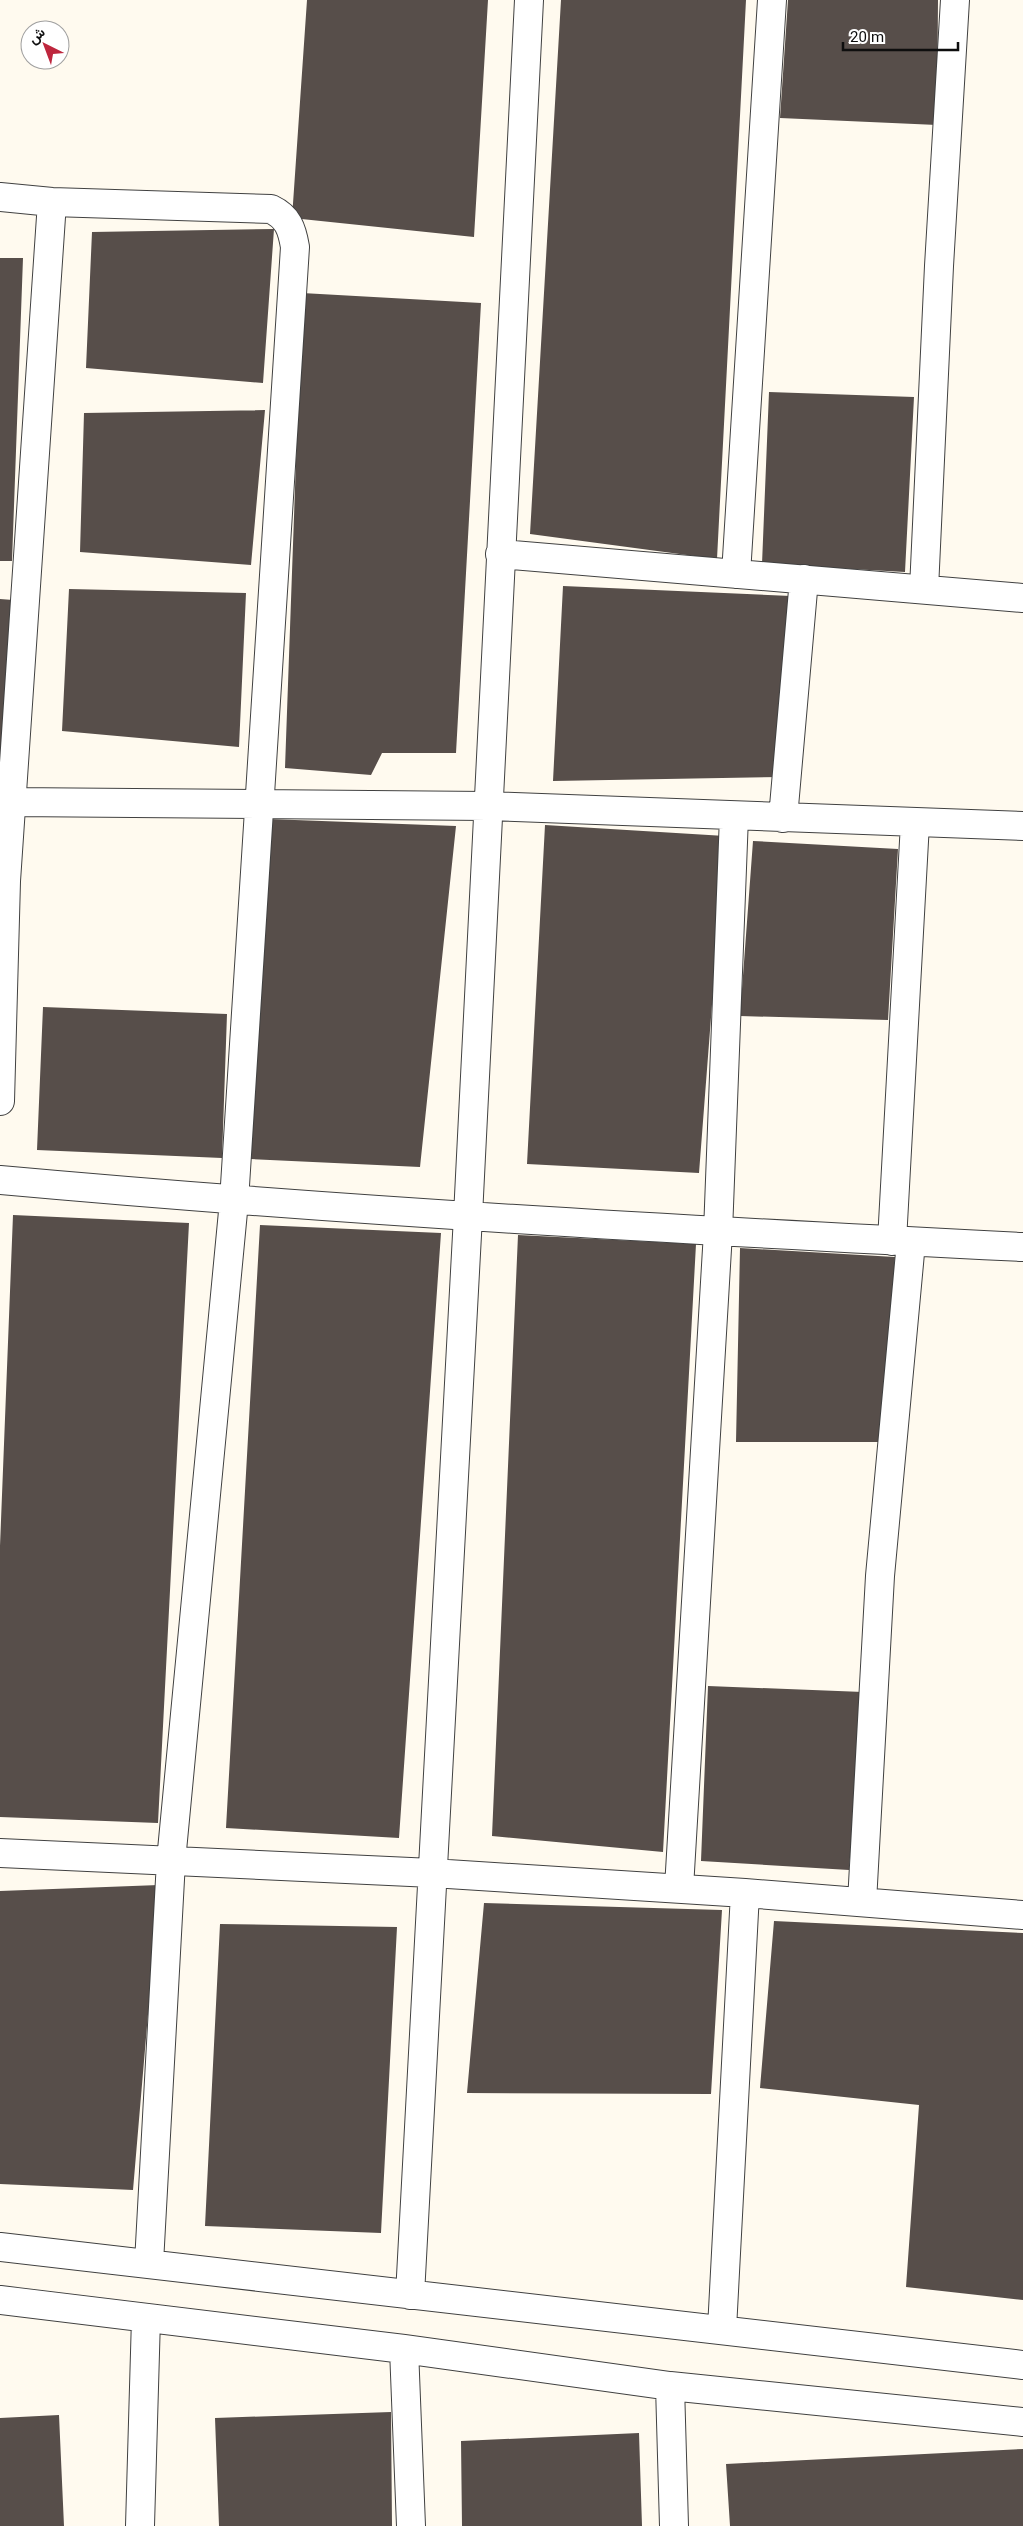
<svg xmlns="http://www.w3.org/2000/svg" width="1023" height="2526" font-family="Georgia,Vazirmatn,serif">
  <rect width="100%" height="100%" fill="#fffaef"/>
  <!-- building -->
  <path fill="#574e4a" d="M307,0H488L474,237L292,218Z
    M561,0H746L717,559L530,534Z
    M788,0H938L937,125L780,118Z
    M274,229L263,383L86,368L92,232Z
    M0,258H23L12,561H0Z
    M302,293L481,303L456,753H382L371,775L285,768Z
    M769,392L914,397L905,572L762,564Z
    M265,410L251,565L80,552L84,413Z
    M563,586L791,596L781,777L553,781Z
    M69,589L246,593L239,747L62,731Z
    M0,599L13,600L0,840Z
    M268,819L456,826L420,1167L251,1159Z
    M545,825L725,836L699,1173L527,1164Z
    M753,841L898,849L888,1020L740,1016Z
    M43,1007L227,1014L222,1158L37,1150Z
    M13,1215L189,1223L158,1823L0,1817V1546Z
    M260,1225L441,1233L399,1838L226,1828Z
    M518,1235L696,1244L663,1852L492,1836Z
    M740,1248L895,1257L882,1442H736Z
    M708,1686L863,1692L849,1870L701,1861Z
    M159,1885L133,2190L0,2184V1891Z
    M484,1903L722,1910L711,2094L467,2093Z
    M774,1921L1023,1933V2300L906,2287L919,2105L760,2088Z
    M220,1924L397,1927L381,2233L205,2226Z
    M391,2412L392,2526H219L215,2418Z
    M59,2415L64,2526H0V2418Z
    M639,2433L642,2526H462L461,2441Z
    M1023,2449V2526H730L726,2464Z"/>
  <g fill="none" stroke-linecap="round" stroke-linejoin="round">
    <defs>
      <path id="street" d="M0,197L52,202L271,209C288,217 292,229 295,247L234,1201L171,1861L149,2263
        M500,554L1023,598
        M736,574L772,0
        M924,589L939,266L955,0
        M12,802L487,806L1023,826
        M783,818L804,579
        M0,1101L6,881L52,202
        M0,1180C341,1211 682,1230 1023,1247
        M892,1241L915,823
        M0,1853L432,1873L745,1893L1023,1915
        M679,1888L718,1232L734,816
        M862,1902L880,1576L911,1242
        M0,2247L1023,2365
        M410,2295L468,1216L529,0
        M0,2300L404,2349L670,2386L1023,2422
        M722,2329L745,1893
        M404,2349L411,2526
        M670,2386L674,2526
        M140,2526L146,2318"/>
    </defs>
    <!-- street casing -->
    <use href="#street" stroke="#414141" stroke-width="30"/>
    <!-- street -->
    <use href="#street" stroke="#fff" stroke-width="28"/>
  </g>
  <!-- north arrow -->
  <g transform="translate(45 45) rotate(318)"><circle r="24" fill="#ffffff" stroke="#9f9f9f"/>
  <path d="M0-4L9 19L0 12L-9 19Z" fill="#be263d"/>
  <text y="-8" font-size="14" font-weight="bold" text-anchor="middle" fill="#0e0e0e">ش</text>
  </g>
  <!-- scale -->
  <path d="M843 42v8h115v-8" fill="none" stroke="#0e0e0e" stroke-width="2.5"/>
  <text x="850" y="42" font-size="15" fill="#0e0e0e" stroke="#ffffff" stroke-width="4" paint-order="stroke">20 m</text>
</svg>
